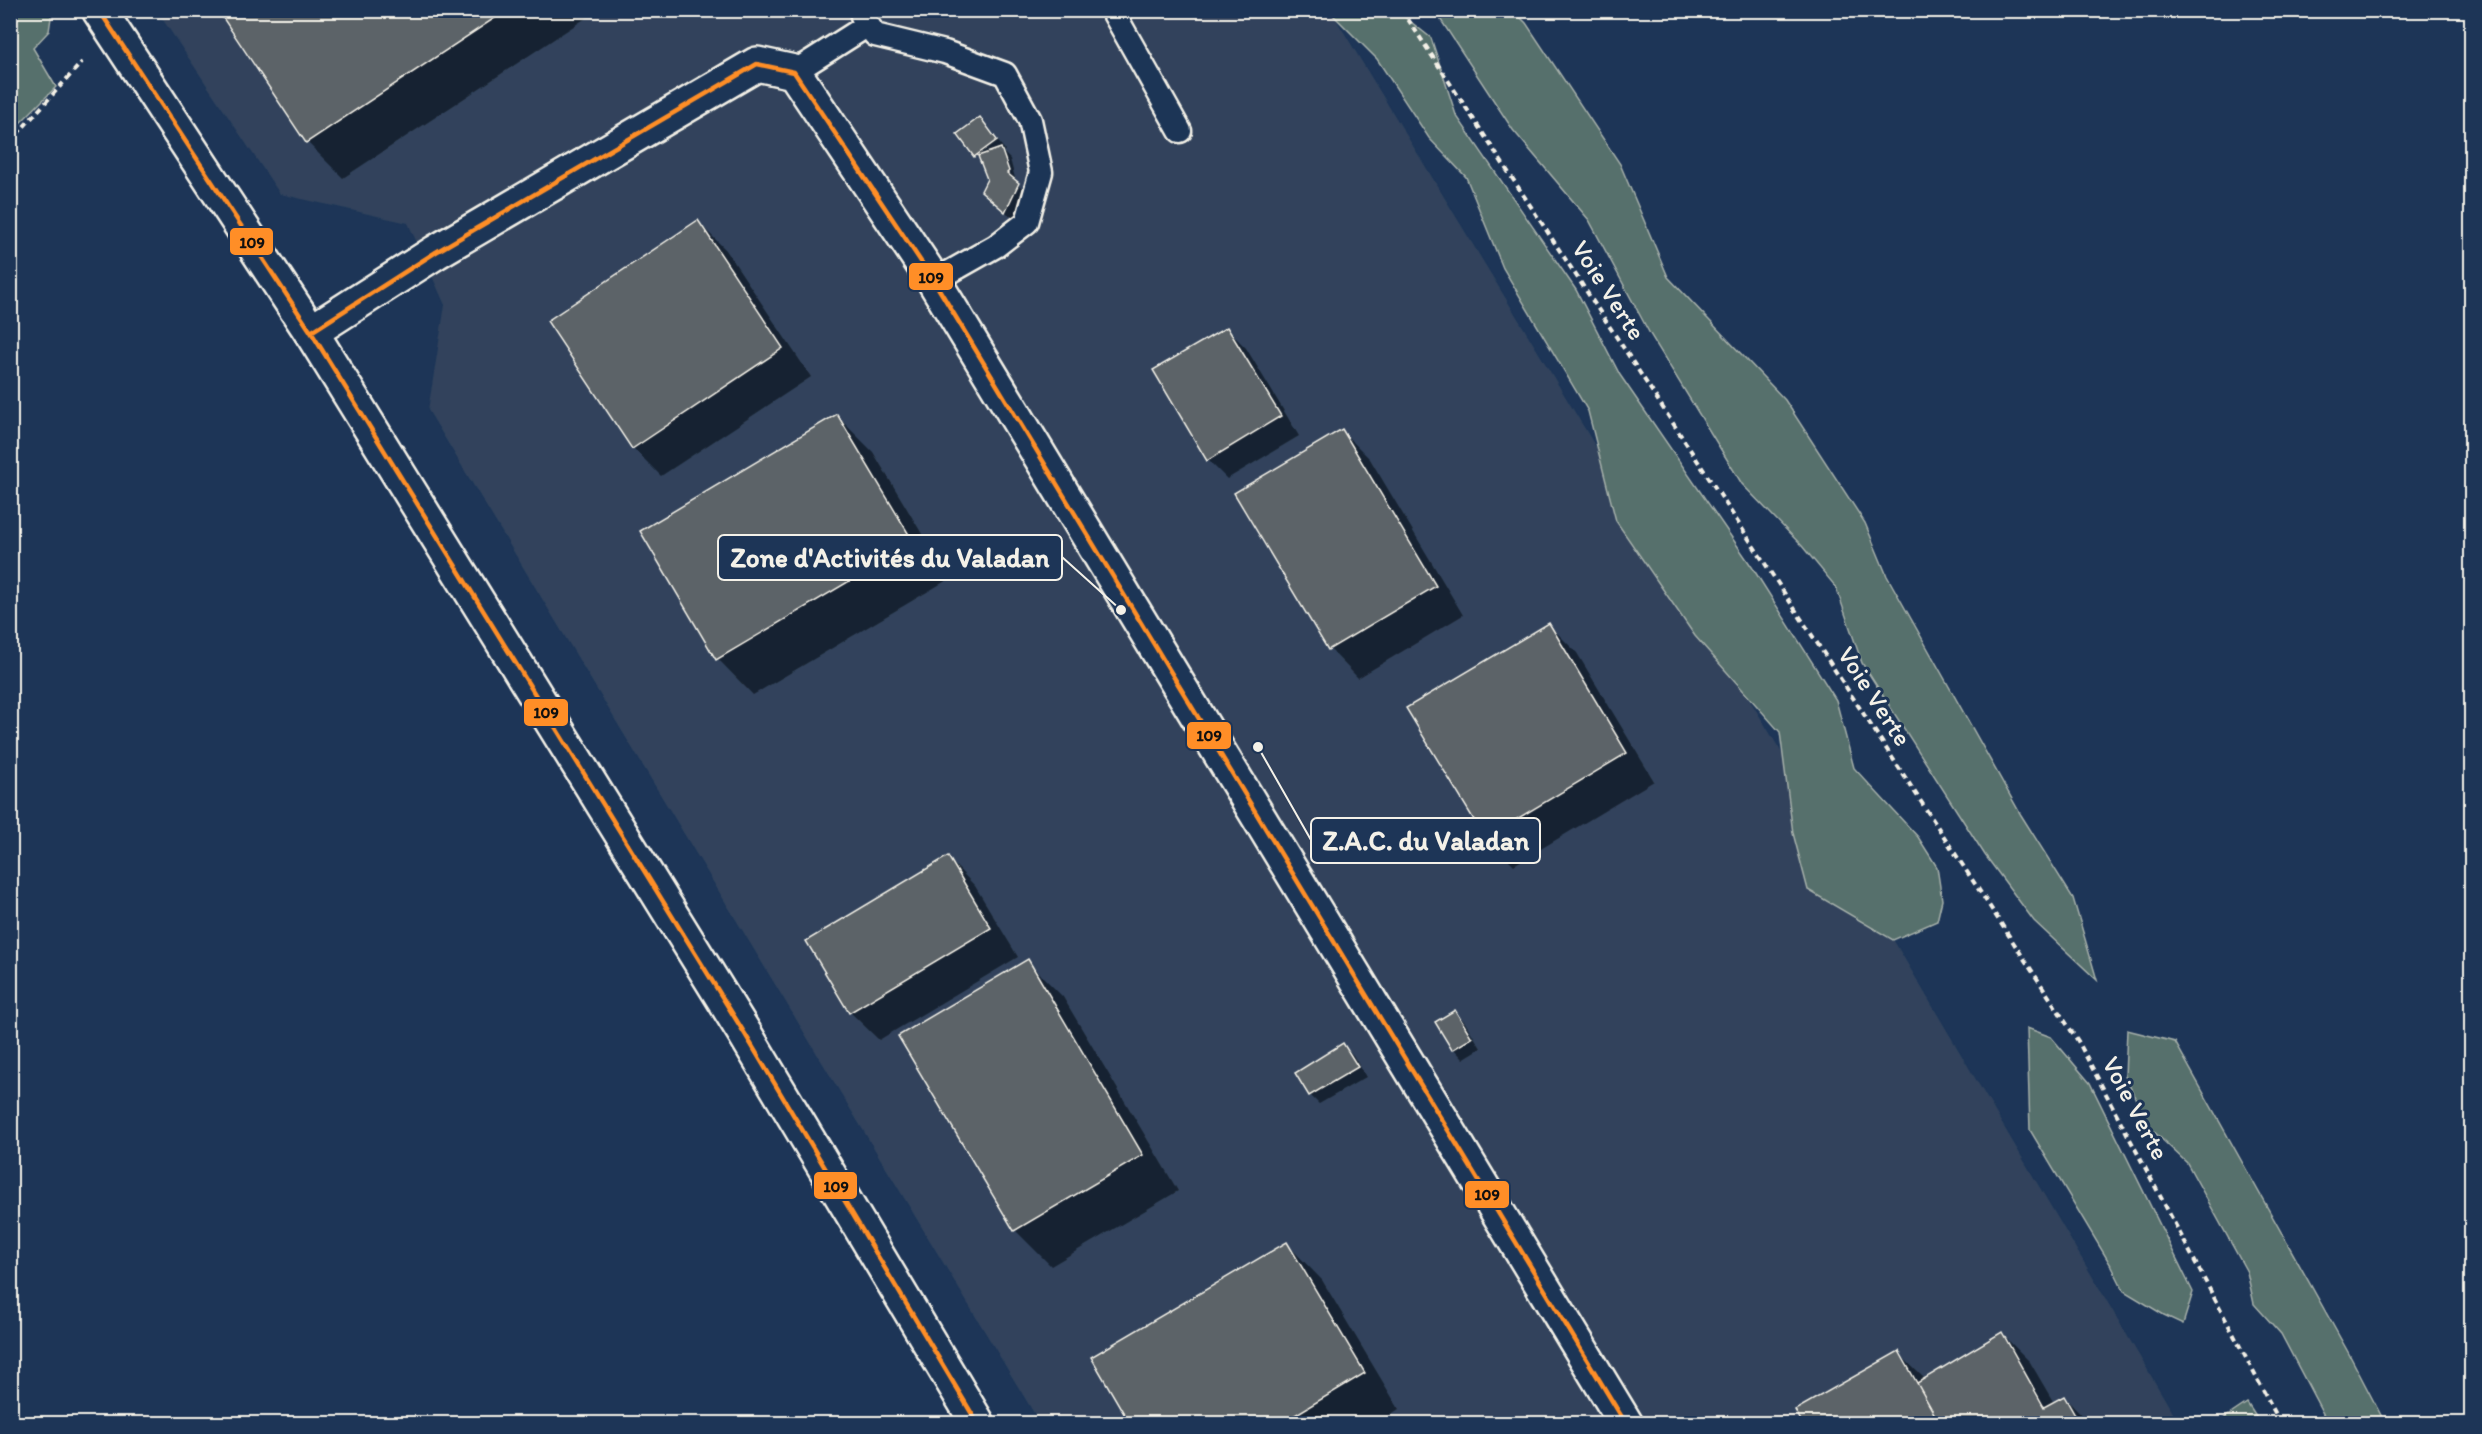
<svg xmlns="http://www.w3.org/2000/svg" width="2482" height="1434" font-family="Itim,sans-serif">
  <rect width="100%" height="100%" fill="#1d3557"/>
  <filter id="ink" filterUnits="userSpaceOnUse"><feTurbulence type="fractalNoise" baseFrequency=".0167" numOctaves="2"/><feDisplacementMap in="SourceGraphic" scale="12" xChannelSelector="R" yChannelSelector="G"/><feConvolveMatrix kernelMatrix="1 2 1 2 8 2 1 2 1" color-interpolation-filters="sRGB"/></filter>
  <g filter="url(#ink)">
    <!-- built -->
    <path fill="#30435c" d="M157,11H1331L1816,809L2179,1423H1040L428,410L445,305L408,223L280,194Z"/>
    <!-- green -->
    <path fill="#576f6c" stroke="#a6b0aa" stroke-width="1.5" d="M11,10L52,11L49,31L33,48L56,87L11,132Z
      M1329,11H1397L1431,38L1456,115L1576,290L1620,375L1752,567L1836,700L1854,768L1918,837L1937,867L1942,900L1937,921L1893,940L1808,890L1793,833L1780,732L1695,636L1616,521L1588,411L1503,268L1466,177L1429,138L1377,59Z
      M1435,11H1514L1526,23L1620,164L1668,277L1785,400L1865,523L1887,576L2021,815L2073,898L2097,980L2034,921L1985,855L1862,663L1836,587L1802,546L1742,484L1650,334L1589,220L1513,130Z
      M2027,1028L2051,1037L2090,1083L2193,1292L2183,1324L2164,1315L2124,1291L2112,1267L2030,1130Z
      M2127,1030L2175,1042L2348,1352L2385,1423H2328L2281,1334L2254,1304L2247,1272L2187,1163L2149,1127L2125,1076Z
      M2247,1403L2260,1423H2219V1422Z"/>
    <!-- shadow -->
    <path fill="#0007" d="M237,10H589L592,14L343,178L307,142Z
      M980,119L1005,150L1003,152L1010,159L1016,182L1028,194L1015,220L992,200L988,180L982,163L959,134Z
      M698,222L726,250L811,377L661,476L633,448Z
      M1227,329L1246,348L1299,436L1227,479L1208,460Z
      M837,416L873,452L949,579L753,695L718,659Z
      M1342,431L1370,459L1463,615L1358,678L1330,649L1236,494Z
      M1549,625L1577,653L1654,781L1514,865L1486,837Z
      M947,857L975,886L1018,957L879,1040L850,1012Z
      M1027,961L1063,997L1178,1191L1051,1266L1015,1230Z
      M1455,1012L1464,1021L1481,1048L1463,1059L1454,1049L1437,1022Z
      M1343,1045L1353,1055L1366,1077L1319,1104L1310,1095Z
      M1287,1244L1322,1280L1399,1409L1376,1424H1132Z
      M2002,1334L2030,1362L2054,1403L2064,1397L2090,1424H1804L1898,1353L1925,1379Z"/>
    <!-- building -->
    <path fill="#5c6368" stroke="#f4f1e8" stroke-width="1.5" d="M234,10H507L306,143L223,18Z
      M980,117L997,140L974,157L957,134Z
      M1001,148L1009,171L1007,173L1019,183L1005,212L981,191L987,179L978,156Z
      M698,220L783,348L632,449L547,321Z
      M1227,327L1281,416L1207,461L1153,370Z
      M837,414L914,543L716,660L640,531Z
      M1342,429L1436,586L1328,650L1234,493Z
      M1549,623L1627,753L1485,838L1406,708Z
      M948,856L991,928L849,1013L806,941Z
      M1028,959L1143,1155L1014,1231L898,1036Z
      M1455,1010L1472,1038L1452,1050L1435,1022Z
      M1343,1043L1358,1067L1309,1096L1295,1073Z
      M1287,1242L1365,1373L1280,1424H1130L1091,1357Z
      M2002,1332L2044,1407L2064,1396L2080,1424H1940L1917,1383Z
      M1899,1351L1940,1424H1803L1795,1410Z"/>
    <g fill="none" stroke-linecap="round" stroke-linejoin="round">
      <defs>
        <path id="lane" d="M861,10L862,16L875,35L945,52L1005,74L1030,120L1041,172L1027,222L996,246L934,281
          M1112,10L1180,131
          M794,72L868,25"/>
        <path id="street" d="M311,332L436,252L757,64L794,72L934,281L1626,1424"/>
        <path id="secondary" d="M99,10L311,332L745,1034L978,1424"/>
      </defs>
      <!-- lane casing -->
      <use href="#lane" stroke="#f4f1e8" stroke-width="27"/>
      <!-- street casing -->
      <use href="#street" stroke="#f4f1e8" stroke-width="38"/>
      <!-- secondary casing -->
      <use href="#secondary" stroke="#f4f1e8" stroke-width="38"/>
      <!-- path -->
      <path stroke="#f4f1e8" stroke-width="4" stroke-dasharray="6 4.5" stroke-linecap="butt" d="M1402,10L2078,1041L2281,1424
        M10,142L82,62"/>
      <!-- lane -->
      <use href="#lane" stroke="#1d3557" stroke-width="22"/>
      <!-- street -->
      <use href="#street" stroke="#1d3557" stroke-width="33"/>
      <!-- secondary -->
      <use href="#secondary" stroke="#1d3557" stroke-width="33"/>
      <defs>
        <path id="bus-1" d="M99,10L311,332L745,1034L978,1424
          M311,332L436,252L757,64L794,72L934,281L1626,1424"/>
      </defs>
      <!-- bus-1 casing -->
      <use href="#bus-1" stroke="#1d3557" stroke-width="9"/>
      <!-- bus-1 -->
      <use href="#bus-1" stroke="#ff8e27" stroke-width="4.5"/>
    </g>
  </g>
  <g text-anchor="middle" stroke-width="6" stroke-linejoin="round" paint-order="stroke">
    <!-- street labels -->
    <g font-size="26" fill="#f4f1e8" stroke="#1d3557">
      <text transform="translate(1609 290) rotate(57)" y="9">Voie Verte</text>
      <text transform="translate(1875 696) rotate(57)" y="9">Voie Verte</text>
      <text transform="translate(2136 1108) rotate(62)" y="9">Voie Verte</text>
    </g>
  </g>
  <!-- callouts -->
  <path fill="none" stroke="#f4f1e8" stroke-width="2" d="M1121 610L1062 557M1258 747L1311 840"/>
  <g fill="#f4f1e8" stroke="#1d3557" stroke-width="2">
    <circle cx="1121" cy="610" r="6"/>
    <circle cx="1258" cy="747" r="6"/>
  </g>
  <g fill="#1d3557" stroke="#f4f1e8" stroke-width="2">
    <rect x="718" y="535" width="344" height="45" rx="6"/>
    <rect x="1311" y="818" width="229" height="45" rx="6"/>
  </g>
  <g font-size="27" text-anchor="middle" font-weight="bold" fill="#f4f1e8">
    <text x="890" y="567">Zone d'Activités du Valadan</text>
    <text x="1426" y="850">Z.A.C. du Valadan</text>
  </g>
  <g stroke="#1d3557" stroke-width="2">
    <rect x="229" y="227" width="45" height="29" rx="6" fill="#ff8e27"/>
    <rect x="908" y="262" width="46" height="29" rx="6" fill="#ff8e27"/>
    <rect x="523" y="698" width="46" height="29" rx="6" fill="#ff8e27"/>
    <rect x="1186" y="721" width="46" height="29" rx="6" fill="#ff8e27"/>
    <rect x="813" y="1171" width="45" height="29" rx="6" fill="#ff8e27"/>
    <rect x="1464" y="1180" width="46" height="29" rx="6" fill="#ff8e27"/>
  </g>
  <g font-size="16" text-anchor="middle" font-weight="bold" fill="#111">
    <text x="252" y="248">109</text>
    <text x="931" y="283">109</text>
    <text x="546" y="718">109</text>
    <text x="1209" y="741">109</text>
    <text x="836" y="1192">109</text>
    <text x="1487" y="1200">109</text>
  </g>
  <!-- margin -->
  <rect width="2482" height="1434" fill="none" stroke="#1d3557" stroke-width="36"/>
  <rect x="18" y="18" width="2446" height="1398" fill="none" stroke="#f4f1e8" stroke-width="2" filter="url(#ink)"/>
</svg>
